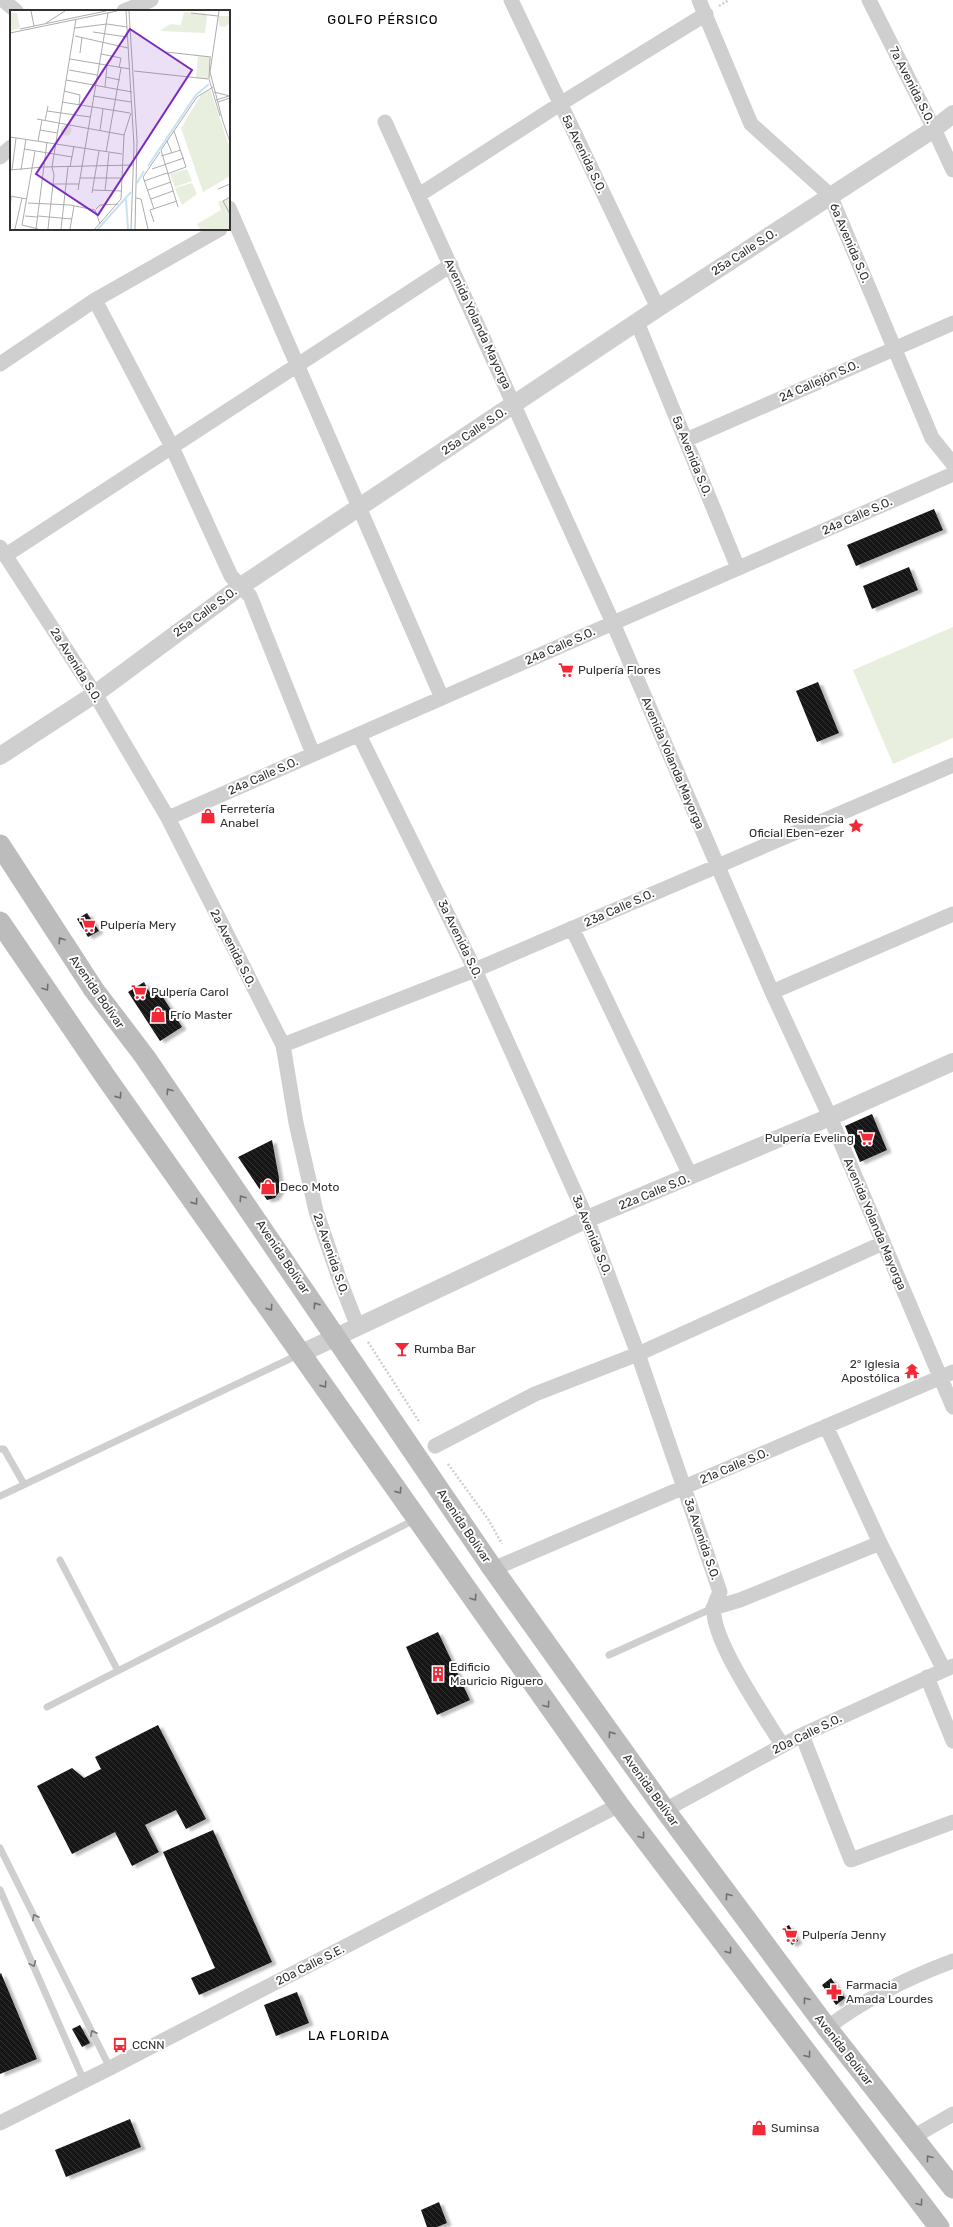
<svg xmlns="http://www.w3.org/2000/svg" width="953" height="2227" font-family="Rubik,sans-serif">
  <defs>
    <pattern id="building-back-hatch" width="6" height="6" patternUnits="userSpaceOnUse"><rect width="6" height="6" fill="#191919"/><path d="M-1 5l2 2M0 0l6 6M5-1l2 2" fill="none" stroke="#323232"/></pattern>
    <filter id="shadow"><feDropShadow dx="4.5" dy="2.5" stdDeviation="1" flood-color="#0004"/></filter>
  </defs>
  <rect width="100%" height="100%" fill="#fff"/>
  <!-- garden -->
  <path fill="#e8efdf" d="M953,627V738L893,764L853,670Z"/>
  <!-- building -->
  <path fill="url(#building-back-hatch)" filter="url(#shadow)" d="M934,509L943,530L856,566L847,545Z
    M909,567L918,590L872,609L863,586Z
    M818,682L839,733L817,742L796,691Z
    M87,913L99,931L88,937L77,919Z
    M144,982L150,993L157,988L182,1027L160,1041L128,992Z
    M872,1114L887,1150L860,1162L845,1126Z
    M272,1140L279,1178V1192L275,1198L267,1200L238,1157Z
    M438,1632L470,1700L437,1715L406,1647Z
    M158,1725L206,1819L186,1829L176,1810L145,1825L159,1852L132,1866L115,1832L72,1854L37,1786L72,1768L84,1778L101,1769L95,1757Z
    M213,1830L272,1962L199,1995L191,1978L215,1968L163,1852Z
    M789,1925L798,1941L792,1945L782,1929Z
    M1,1973L37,2059L0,2074V1974Z
    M831,1978L845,1998L836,2005L822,1985Z
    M297,1992L309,2023L276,2036L264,2005Z
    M80,2025L90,2043L82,2047L72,2029Z
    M130,2119L141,2147L66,2177L55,2150Z
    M439,2202L447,2223L437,2227H427L421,2210Z"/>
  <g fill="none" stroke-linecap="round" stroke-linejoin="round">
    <!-- path -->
    <path stroke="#cfcfcf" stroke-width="2.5" stroke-dasharray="2 2" stroke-linecap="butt" d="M719,6L729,0
      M368,1342L420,1423
      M448,1464L488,1519L502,1544"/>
    <!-- service -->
    <path stroke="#cfcfcf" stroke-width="7" d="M0,1449H4L24,1484
      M0,1496L298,1355
      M60,1560L118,1671
      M609,1655L713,1608
      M47,1707L416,1519
      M0,1848L110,2068
      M0,1890L84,2081"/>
    <!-- minor -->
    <path stroke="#cfcfcf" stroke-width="15" d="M3,0L16,11
      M511,0L658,308
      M699,0L751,124L830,195L932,438L953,464
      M869,0L934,129L953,170
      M124,11L151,0
      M385,122L613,623L772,992L830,1117L953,1407
      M0,157L11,147
      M419,195L560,104L706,14
      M229,208L442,698
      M95,300L171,445L231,576L250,596L313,754
      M637,322L738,568
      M0,364L95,300L220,229
      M686,440L953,323
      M0,547L95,694L168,818L283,1045L296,1123L316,1211L340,1281L358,1327
      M6,555C154,457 303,362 451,265
      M359,735L475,970L587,1219L638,1354L720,1592C718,1597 714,1603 714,1609C711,1639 765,1717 782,1745
      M168,818L953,474
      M572,928L691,1177
      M772,992L953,914
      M283,1045L475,970L953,765
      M826,1426L880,1543L944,1670
      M435,1446L535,1394L638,1354L883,1243
      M493,1569L953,1372
      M713,1608L740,1600L880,1543
      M927,1677L953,1741
      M802,1735L851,1860L953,1822
      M665,1810L802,1735L953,1666
      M827,2028C866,1998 907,1978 953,1961
      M0,2123L110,2068L619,1805
      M913,2137L953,2114"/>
    <!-- tertiary -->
    <path stroke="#cfcfcf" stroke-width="18" d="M0,756L95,694L241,586L658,308L934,129L953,114
      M302,1353L587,1219L830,1117L953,1062"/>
    <!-- secondary -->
    <path stroke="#bcbcbc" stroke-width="21" d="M0,845L94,990L145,1057L493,1569L665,1810L827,2028L953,2188
      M0,922L105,1076L619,1805L939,2227"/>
  </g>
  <!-- one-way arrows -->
  <defs><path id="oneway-chevron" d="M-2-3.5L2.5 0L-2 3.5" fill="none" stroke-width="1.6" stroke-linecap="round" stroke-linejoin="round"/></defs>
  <g stroke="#707070">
    <use href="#oneway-chevron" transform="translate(61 940) rotate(-123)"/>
    <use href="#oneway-chevron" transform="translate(46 988) rotate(56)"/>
    <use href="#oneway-chevron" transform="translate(169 1091) rotate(-124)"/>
    <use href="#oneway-chevron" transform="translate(119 1096) rotate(55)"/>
    <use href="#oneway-chevron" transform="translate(242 1198) rotate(-124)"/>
    <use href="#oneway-chevron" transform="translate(195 1202) rotate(55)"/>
    <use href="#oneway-chevron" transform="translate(316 1305) rotate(-124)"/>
    <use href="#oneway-chevron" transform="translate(270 1308) rotate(55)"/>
    <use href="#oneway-chevron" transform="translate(324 1385) rotate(55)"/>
    <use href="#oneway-chevron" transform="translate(399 1491) rotate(55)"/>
    <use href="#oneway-chevron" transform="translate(474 1598) rotate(56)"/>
    <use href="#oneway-chevron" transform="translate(547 1705) rotate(54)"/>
    <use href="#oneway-chevron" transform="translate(611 1734) rotate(-125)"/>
    <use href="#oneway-chevron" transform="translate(642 1836) rotate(53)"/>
    <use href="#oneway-chevron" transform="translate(728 1896) rotate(-127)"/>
    <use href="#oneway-chevron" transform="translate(729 1951) rotate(53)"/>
    <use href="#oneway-chevron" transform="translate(806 2000) rotate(-127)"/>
    <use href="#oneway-chevron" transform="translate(808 2055) rotate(53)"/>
    <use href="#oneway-chevron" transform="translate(929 2158) rotate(-128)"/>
    <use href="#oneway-chevron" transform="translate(920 2203) rotate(53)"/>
  </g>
  <g stroke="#797979">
    <use href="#oneway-chevron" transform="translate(35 1917) rotate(-117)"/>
    <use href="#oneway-chevron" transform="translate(33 1964) rotate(66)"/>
    <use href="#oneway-chevron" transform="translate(93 2033) rotate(-117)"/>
  </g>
  <!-- icons -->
  <defs>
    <symbol id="supermarket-bare" viewBox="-9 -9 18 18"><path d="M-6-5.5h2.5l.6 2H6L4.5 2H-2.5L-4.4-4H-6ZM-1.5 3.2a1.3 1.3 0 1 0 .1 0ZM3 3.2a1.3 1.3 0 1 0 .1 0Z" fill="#f32938" stroke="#fff" stroke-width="2.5" paint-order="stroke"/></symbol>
    <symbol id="shop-bare" viewBox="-9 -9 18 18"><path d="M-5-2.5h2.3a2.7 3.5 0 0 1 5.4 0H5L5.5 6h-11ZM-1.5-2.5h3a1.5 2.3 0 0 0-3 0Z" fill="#f32938" stroke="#fff" stroke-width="2.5" paint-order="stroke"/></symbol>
    <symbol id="sight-bare" viewBox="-9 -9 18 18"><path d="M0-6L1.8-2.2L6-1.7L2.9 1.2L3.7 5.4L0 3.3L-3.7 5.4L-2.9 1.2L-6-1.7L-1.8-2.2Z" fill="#f32938" stroke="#fff" stroke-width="2.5" paint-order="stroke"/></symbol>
    <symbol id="bar-bare" viewBox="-9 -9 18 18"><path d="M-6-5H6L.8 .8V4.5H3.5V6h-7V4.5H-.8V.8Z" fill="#f32938" stroke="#fff" stroke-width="2.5" paint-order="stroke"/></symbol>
    <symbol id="temple-bare" viewBox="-9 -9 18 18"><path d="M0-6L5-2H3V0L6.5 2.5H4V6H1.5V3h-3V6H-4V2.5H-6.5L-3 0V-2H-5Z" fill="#f32938" stroke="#fff" stroke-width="2.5" paint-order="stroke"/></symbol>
    <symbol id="building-bare" viewBox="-9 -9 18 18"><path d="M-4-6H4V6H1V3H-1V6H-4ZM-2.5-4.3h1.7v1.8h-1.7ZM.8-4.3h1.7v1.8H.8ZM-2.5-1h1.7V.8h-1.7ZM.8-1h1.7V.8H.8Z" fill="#f32938" stroke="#fff" stroke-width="2.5" paint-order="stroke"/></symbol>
    <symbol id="pharmacy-bare" viewBox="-9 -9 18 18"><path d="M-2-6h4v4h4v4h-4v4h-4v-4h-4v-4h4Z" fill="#f32938" stroke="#fff" stroke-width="2.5" paint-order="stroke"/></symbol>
    <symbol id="bus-bare" viewBox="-9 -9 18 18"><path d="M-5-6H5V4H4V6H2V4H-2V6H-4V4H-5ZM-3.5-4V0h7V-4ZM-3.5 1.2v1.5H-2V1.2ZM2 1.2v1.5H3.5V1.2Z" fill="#f32938" stroke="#fff" stroke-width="2.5" paint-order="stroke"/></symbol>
  </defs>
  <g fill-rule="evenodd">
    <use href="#supermarket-bare" x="555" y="659" width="22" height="22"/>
    <use href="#shop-bare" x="197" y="805" width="22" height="22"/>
    <use href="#sight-bare" x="845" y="815" width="22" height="22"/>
    <use href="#supermarket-bare" x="77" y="914" width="22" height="22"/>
    <use href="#supermarket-bare" x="128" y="981" width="22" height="22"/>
    <use href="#shop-bare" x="147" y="1004" width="22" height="22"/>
    <use href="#supermarket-bare" x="855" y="1127" width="22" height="22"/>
    <use href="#shop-bare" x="257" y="1176" width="22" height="22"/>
    <use href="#bar-bare" x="391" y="1338" width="22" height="22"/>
    <use href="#temple-bare" x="901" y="1360" width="22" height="22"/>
    <use href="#building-bare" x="427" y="1663" width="22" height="22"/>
    <use href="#supermarket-bare" x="779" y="1924" width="22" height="22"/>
    <use href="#pharmacy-bare" x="823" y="1981" width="22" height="22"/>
    <use href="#bus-bare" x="109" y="2034" width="22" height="22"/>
    <use href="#shop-bare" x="748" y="2117" width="22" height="22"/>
  </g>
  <g text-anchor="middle" stroke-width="4" stroke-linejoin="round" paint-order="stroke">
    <!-- street labels -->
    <g font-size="12" fill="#323232" stroke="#fff">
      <text transform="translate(912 85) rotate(63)" y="4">7a Avenida S.O.</text>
      <text transform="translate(584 154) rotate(64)" y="4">5a Avenida S.O.</text>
      <text transform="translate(850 243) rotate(67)" y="4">6a Avenida S.O.</text>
      <text transform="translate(744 252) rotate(-33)" y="4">25a Calle S.O.</text>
      <text transform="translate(478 324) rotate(65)" y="4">Avenida Yolanda Mayorga</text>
      <text transform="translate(819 381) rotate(-24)" y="4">24 Callejón S.O.</text>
      <text transform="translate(474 431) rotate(-34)" y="4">25a Calle S.O.</text>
      <text transform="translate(692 456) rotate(68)" y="4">5a Avenida S.O.</text>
      <text transform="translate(857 516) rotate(-24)" y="4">24a Calle S.O.</text>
      <text transform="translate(205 612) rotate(-36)" y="4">25a Calle S.O.</text>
      <text transform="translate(560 646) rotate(-24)" y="4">24a Calle S.O.</text>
      <text transform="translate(76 665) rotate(58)" y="4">2a Avenida S.O.</text>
      <text transform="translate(673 763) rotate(67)" y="4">Avenida Yolanda Mayorga</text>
      <text transform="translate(263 776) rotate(-24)" y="4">24a Calle S.O.</text>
      <text transform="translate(619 908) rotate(-24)" y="4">23a Calle S.O.</text>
      <text transform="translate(460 939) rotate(64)" y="4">3a Avenida S.O.</text>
      <text transform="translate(233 948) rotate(63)" y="4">2a Avenida S.O.</text>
      <text transform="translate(97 992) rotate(55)" y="4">Avenida Bolívar</text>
      <text transform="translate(654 1192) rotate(-22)" y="4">22a Calle S.O.</text>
      <text transform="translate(875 1224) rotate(67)" y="4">Avenida Yolanda Mayorga</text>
      <text transform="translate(592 1235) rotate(68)" y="4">3a Avenida S.O.</text>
      <text transform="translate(331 1254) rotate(71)" y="4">2a Avenida S.O.</text>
      <text transform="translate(283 1257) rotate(56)" y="4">Avenida Bolívar</text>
      <text transform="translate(734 1466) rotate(-23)" y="4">21a Calle S.O.</text>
      <text transform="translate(464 1526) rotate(56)" y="4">Avenida Bolívar</text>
      <text transform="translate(702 1539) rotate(71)" y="4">3a Avenida S.O.</text>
      <text transform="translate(807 1734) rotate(-26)" y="4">20a Calle S.O.</text>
      <text transform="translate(651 1790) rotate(54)" y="4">Avenida Bolívar</text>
      <text transform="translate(310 1965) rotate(-27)" y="4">20a Calle S.E.</text>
      <text transform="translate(844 2050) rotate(52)" y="4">Avenida Bolívar</text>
    </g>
    <!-- poi labels -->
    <g font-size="12" fill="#323232" stroke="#fff" text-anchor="start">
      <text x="578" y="674">Pulpería Flores</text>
      <text x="220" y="813">Ferretería<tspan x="220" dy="14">Anabel</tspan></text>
      <text x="844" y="823" text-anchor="end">Residencia<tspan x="844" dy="14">Oficial Eben-ezer</tspan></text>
      <text x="100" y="929">Pulpería Mery</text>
      <text x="151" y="996">Pulpería Carol</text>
      <text x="170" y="1019">Frío Master</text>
      <text x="854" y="1142" text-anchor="end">Pulpería Eveling</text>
      <text x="280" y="1191">Deco Moto</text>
      <text x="414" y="1353">Rumba Bar</text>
      <text x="900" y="1368" text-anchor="end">2° Iglesia<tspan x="900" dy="14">Apostólica</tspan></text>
      <text x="450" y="1671">Edificio<tspan x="450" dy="14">Mauricio Riguero</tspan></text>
      <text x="802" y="1939">Pulpería Jenny</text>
      <text x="846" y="1989">Farmacia<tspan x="846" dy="14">Amada Lourdes</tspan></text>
      <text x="132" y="2049">CCNN</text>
      <text x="771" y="2132">Suminsa</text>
    </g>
    <!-- neighbourhood labels -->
    <g font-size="13" letter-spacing="1" fill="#000" stroke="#fff">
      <text x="383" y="24">GOLFO PÉRSICO</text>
      <text x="349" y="2040">LA FLORIDA</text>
    </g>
  </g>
  <!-- overview -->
  <g transform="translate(10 10)">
    <rect width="220" height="220" fill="#fff"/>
    <path d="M188,46L201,47L199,69L186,67ZM200,79L220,139V166L193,182L171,118L191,85ZM220,188V219H190L187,214L211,200L208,192Z" fill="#e8efdf"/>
    <path d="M174,2L197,4L195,23L150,21L160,14L171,15ZM0,3H7L10,18L0,21ZM208,6H220V13L215,17L209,16ZM177,159L182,171L165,177L160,164Z" fill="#e8efdf"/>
    <path d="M50.5 120a5.5 5.5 0 1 1 11 0a5.5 5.5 0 1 1-11 0ZM182,173L187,184L172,195L165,178Z" fill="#e8efdf"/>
    <path fill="none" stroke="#cae1f0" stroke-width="2" d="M138,156L186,85L199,74M127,173L134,161M116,189L118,219M88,219L121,182"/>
    <path fill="none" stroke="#adadad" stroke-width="1" d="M21,1L24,16M116,1L124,136L121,219M119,1L127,130L125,219M209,1L200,62L213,112M181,3L208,6M36,13L55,1M65,18L97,14L117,17M10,19L96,1M83,22L117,27M0,23L107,1M65,26L118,38M156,42L201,47M70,43L72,27M91,44L111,48L109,58M200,48L199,69L210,106M60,49L120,59M59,60L87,65M124,61L198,69M96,67L110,70M56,70L122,82M95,77L97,56M54,81L70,85L69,95M204,82L220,86M83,86L121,92M206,90L219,86M52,92L120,103M208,92L220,88M37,101L80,107M27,109L114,125M35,111L38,96M213,112L220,132M30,120L47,123M90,120L93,99M0,127L112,144M28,131L32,110M157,131L162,143M14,139L62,147M25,141L12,215L28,219M96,142L111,58M151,146L171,140M60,157L64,136M142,159L174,148M0,160L33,157L124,155M2,160L6,128M11,160L16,129M157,164L176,157L164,121M70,168H111M134,171L157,163M43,174H69M208,179L220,174M68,180L98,3M82,180L112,181M138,180L161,172M95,181L99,143M82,183L89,141M0,186L17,189M220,187L213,191L220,204M126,188L131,189L138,219M141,189L163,181M18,193L60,195L85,200M168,197L151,140L187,87L203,77M86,199L90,195L108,194M144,199L133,167L150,142M85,200L90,214M0,201L1,187M15,206L27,207M28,206L62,209M144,212L140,200L167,191M5,219L12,188M26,219L37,132M38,219L44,165L42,157L66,9M51,219L58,157M60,219L64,196M85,219L111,189L114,125L121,103"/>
    <path fill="#7b2cbf" fill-opacity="0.15" stroke="#7b2cbf" stroke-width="2" d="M120,19L182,60L88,205L26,164Z"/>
    <rect width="220" height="220" fill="none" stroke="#323232" stroke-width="2"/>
  </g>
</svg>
